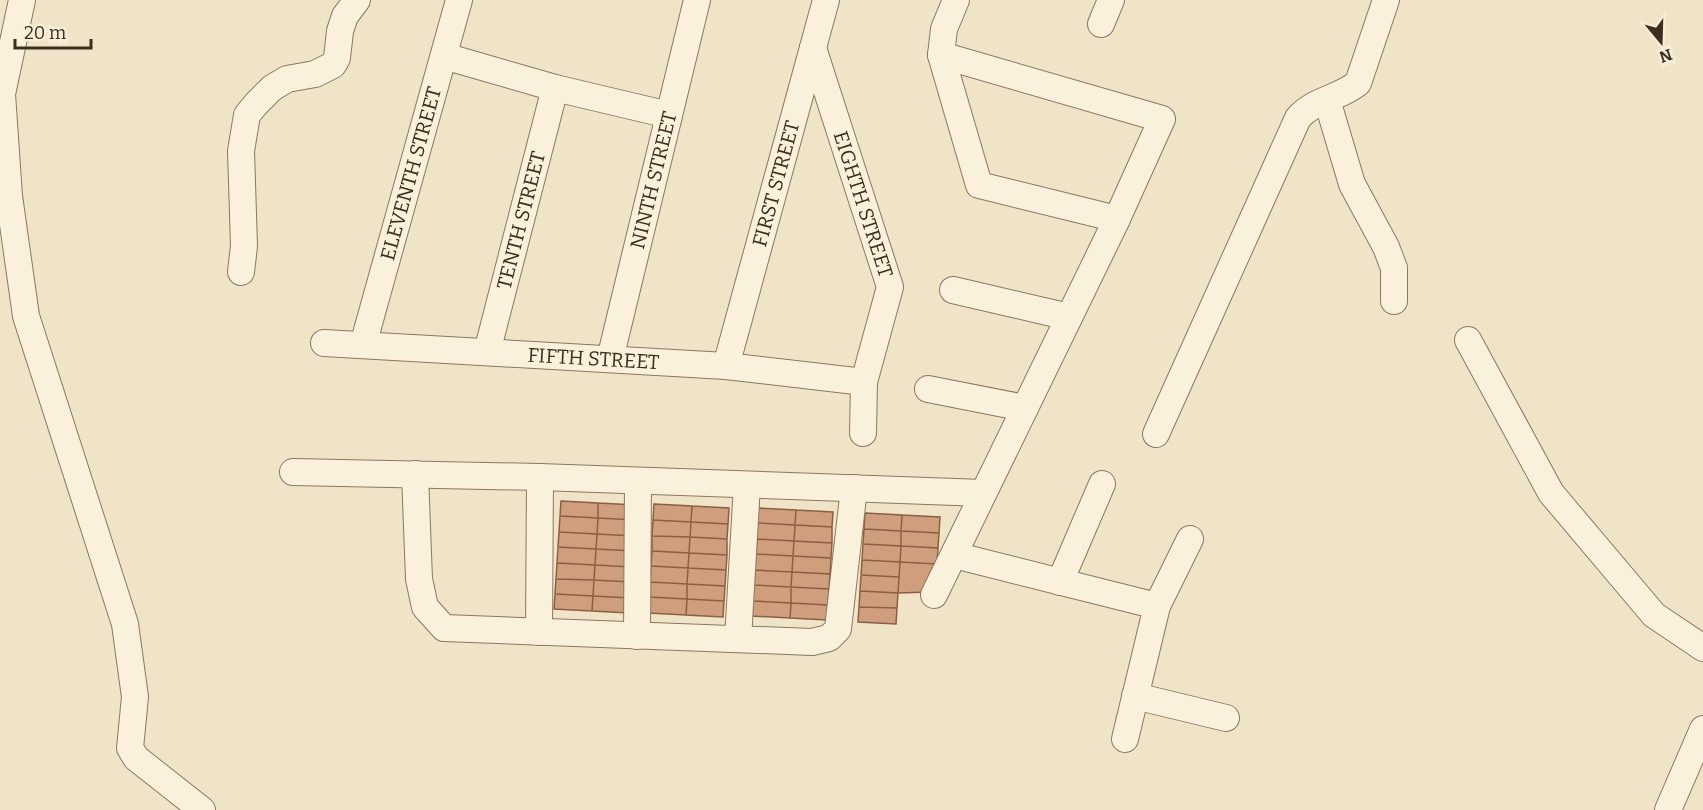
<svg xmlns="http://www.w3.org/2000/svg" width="1703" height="810" font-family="Bitter,serif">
  <rect width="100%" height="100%" fill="#f0e4c8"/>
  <!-- building -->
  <path fill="#cf9f7d" stroke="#8d5f41" stroke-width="1.5" d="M561,501L598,503V518L560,516Z
    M598,503L636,505L635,520L598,518Z
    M654,504L692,506L691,522L653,520Z
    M692,506L729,508L728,524L691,522Z
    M758,508L796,510L795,525L757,523Z
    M796,510L833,512L832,527L795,525Z
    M865,513L902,515L901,531L864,529Z
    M902,515L940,517L939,533L901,531Z
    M560,516L598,518L597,534L559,532Z
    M598,518L635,520L634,536L597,534Z
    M653,520L691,522L690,537L652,536Z
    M691,522L728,524L727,539L690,537Z
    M757,523L795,525L794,541L757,539Z
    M795,525L832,527V543L794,541Z
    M864,529L901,531V546L863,544Z
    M901,531L939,533L938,548L901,546Z
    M559,532L597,534L596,549L558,547Z
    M597,534L634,536L633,551L596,549Z
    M652,536L690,537L689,553L652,551Z
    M690,537L727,539V555L689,553Z
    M757,539L794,541L793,556L756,554Z
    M794,541L832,543L831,558L793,556Z
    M863,544L901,546L900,562L862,560Z
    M901,546L938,548L937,564L900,562Z
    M558,547L596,549L595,565L557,563Z
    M596,549L633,551L632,567L595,565Z
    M652,551L689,553L688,568L651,566Z
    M689,553L727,555L726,570L688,568Z
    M756,554L793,556L792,572L755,570Z
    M793,556L831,558L830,574L792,572Z
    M862,560L900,562L899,577L861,575Z
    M900,562L937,564L930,592L898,593Z
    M557,563L595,565L594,580L556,579Z
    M595,565L632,567L631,582L594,580Z
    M651,566L688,568L687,584L650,582Z
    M688,568L726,570L725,586L687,584Z
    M755,570L792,572L791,587L754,585Z
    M792,572L830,574L829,589L791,587Z
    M861,575L899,577L898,593L860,591Z
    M556,579L594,580L593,596L555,594Z
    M594,580L631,582L630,598L593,596Z
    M650,582L687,584V599L649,597Z
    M687,584L725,586L724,601L687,599Z
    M754,585L791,587V603L753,601Z
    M791,587L829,589L828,605L791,603Z
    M860,591L898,593L897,608L859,607Z
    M555,594L593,596L592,611L554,609Z
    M593,596L630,598L629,613L592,611Z
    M649,597L687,599L686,615L648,613Z
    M687,599L724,601L723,617L686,615Z
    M753,601L791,603L790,618L752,616Z
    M791,603L828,605L827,620L790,618Z
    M859,607L897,608L896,624L858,622Z"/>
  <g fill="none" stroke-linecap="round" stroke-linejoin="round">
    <defs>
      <g id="minor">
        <path d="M22,0L2,94L9,196L26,316L125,624L135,697L130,748L136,758L202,810"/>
        <path d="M956,0L944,29L941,55L979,185L1117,219"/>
        <path d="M1101,24L1111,0"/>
        <path id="s1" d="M813,48L890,287L864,382L863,433"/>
        <path d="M444,56L555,88L669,115"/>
        <path d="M1327,100L1352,184L1386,247L1394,268V301"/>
        <path d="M241,272L244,246L241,151L247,115L256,104L272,88L287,79L315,74L333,65L337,58L340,31L345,16L357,0"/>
        <path d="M953,290L1069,317"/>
        <path d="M1468,340L1551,493L1654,615L1703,648"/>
        <path id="s2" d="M324,343L726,366L864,382"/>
        <path id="s3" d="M363,345L459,0"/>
        <path id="s4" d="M487,352L555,88"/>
        <path id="s5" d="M610,359L697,0"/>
        <path id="s6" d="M726,366L826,0"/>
        <path d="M928,389L1025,408"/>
        <path d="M1156,434L1298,118C1313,100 1340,98 1358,83L1386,0"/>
        <path d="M293,472L540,477L983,493"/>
        <path d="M415,474L419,579L425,607L444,628L812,642L829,638L838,629L854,488"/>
        <path d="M954,555L1157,606"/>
        <path d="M1060,582L1102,484"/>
        <path d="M934,595L1117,219L1162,119L941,55"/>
        <path d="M539,632L540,477"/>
        <path d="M637,636L638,481"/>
        <path d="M738,639L747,485"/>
        <path d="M1135,696L1226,718"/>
        <path d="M1125,739L1157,606L1190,539"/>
        <path d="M1668,810L1703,729"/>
      </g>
    </defs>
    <!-- minor casing -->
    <use href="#minor" stroke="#8d765c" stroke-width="28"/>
    <!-- minor -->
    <use href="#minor" stroke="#faf1dc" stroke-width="26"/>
  </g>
  <g text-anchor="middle" stroke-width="4.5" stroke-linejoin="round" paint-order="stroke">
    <!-- street labels -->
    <g font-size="20" fill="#3d2e20" stroke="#f7eed8">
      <text dy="7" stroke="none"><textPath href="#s3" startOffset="178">ELEVENTH STREET</textPath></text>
      <text dy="7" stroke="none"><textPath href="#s5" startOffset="184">NINTH STREET</textPath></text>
      <text dy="7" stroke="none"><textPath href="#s6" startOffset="189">FIRST STREET</textPath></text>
      <text dy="7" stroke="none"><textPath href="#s1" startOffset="164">EIGHTH STREET</textPath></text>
      <text dy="7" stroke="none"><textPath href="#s4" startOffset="136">TENTH STREET</textPath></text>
      <text dy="7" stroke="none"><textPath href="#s2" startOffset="270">FIFTH STREET</textPath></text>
    </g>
  </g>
  <!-- north arrow -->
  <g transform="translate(1661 42) rotate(161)" stroke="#f7eed8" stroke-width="4.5" paint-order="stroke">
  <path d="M0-4.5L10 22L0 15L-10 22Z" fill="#3d2e20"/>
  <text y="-9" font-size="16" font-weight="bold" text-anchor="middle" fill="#3d2e20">N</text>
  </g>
  <!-- scale -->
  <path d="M15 39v9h76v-9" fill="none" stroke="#3d2e20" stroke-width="3"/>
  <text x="24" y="39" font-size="18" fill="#3d2e20" stroke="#f7eed8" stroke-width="4.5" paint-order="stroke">20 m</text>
</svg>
